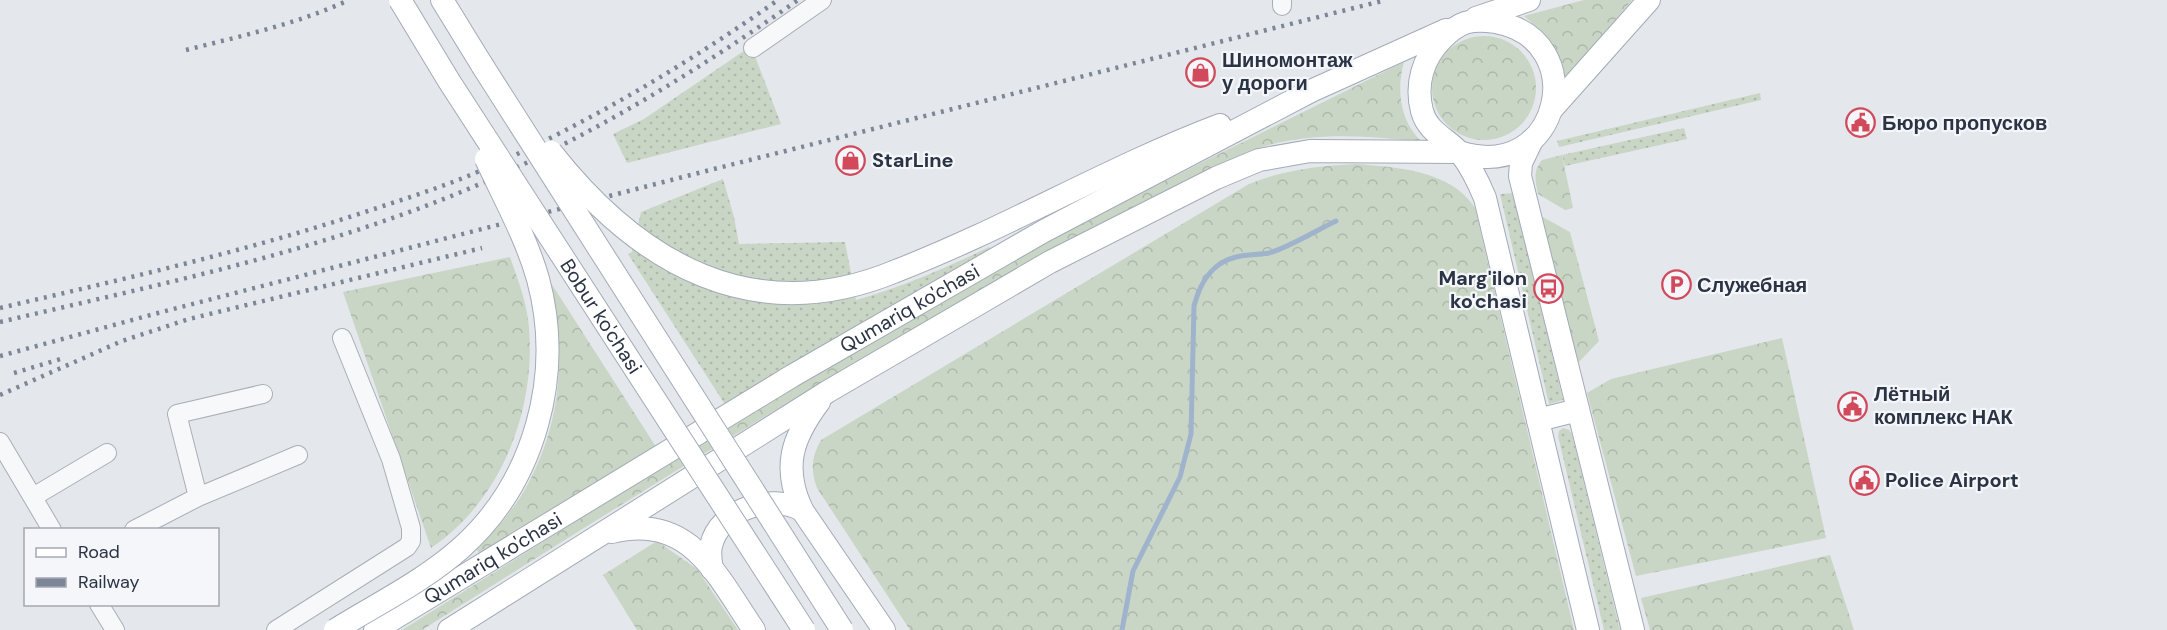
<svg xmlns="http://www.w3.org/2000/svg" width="2167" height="630" font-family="'DM Sans',sans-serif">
  <defs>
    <pattern id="grass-dots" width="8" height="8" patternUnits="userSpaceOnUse" patternTransform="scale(1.5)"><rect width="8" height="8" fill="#c9d6c5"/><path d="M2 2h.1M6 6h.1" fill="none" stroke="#adb8ab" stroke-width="1.8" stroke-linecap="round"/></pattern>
    <pattern id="forest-crowns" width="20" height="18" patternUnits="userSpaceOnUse" patternTransform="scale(1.5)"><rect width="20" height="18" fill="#c9d6c5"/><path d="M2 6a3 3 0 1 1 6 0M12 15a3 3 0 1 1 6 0" fill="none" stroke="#adb8ab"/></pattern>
  </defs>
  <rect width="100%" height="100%" fill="#e4e7ec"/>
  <!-- grass -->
  <path fill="url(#grass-dots)" d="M751,46L781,124L627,163L613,134L644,119Z
    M1760,93L1761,100L1559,147L1557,141Z
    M1684,128L1687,139L1565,166L1562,155Z
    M723,179L734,217L739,244L845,242L856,300C902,287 946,268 989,247L993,250L726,406L628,254L632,252L641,212Z
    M1514,193L1563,400L1549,404L1500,194Z
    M1563,428L1569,430L1572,434L1620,630H1604L1558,436L1559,431Z"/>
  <!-- forest -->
  <path fill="url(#forest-crowns)" d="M1584,0H1632L1565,81C1561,52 1546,35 1524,16Z
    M1432 88a52 52 0 1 1 104 0a52 52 0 1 1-104 0Z
    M1404,62C1396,89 1400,122 1422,142C1372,136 1318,132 1269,145C1244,152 1220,164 1196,176C1139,202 1085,233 1030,263C822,377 622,504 422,630H402C597,509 790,384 991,273C1126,198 1266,131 1404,62Z
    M1562,155L1573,208L1565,210L1538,194C1535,180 1533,171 1542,160Z
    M1355,164C1396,167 1451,170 1475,208L1574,630H910L817,488C810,470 812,456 821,440L1249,184C1283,170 1318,166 1355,164Z
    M1537,214L1570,232L1599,341L1578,363Z
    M510,257C518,280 527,303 529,328C536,410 501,501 431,548L343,292Z
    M551,283L658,450L482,557L477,550C493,532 510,514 523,493C562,426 566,357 551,283Z
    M1782,338L1826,538L1636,576L1587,393L1611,379Z
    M657,541L697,569L738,630H637L603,575Z
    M1830,555L1854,630H1650L1641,598Z"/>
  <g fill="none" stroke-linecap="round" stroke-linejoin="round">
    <!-- stream -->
    <path stroke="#9fb4cc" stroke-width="5" d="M1122,630L1133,571L1180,477L1191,434L1194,306C1200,283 1211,263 1236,257C1247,254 1258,255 1269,253C1288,248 1317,230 1336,221"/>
    <defs>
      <path id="minor" d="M1282,6V0
        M753,48L822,0
        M0,442L52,530
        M33,497L107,453
        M198,497L298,455
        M134,530L198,497L177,414L263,394
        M99,604L115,630
        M276,630L407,547L411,541V528L391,459L342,338"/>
      <g id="major">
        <path d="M442,0L482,65"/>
        <path d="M1476,18L1529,0"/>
        <path d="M1551,110L1649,0"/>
        <path d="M1532,140L1521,163L1520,176L1633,630"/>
        <path d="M896,271C1007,228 1109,167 1220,125"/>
        <path d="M819,402C792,438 782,467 802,510L884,630"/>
        <path d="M1538,420L1578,410"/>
        <path d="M612,532C690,512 717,576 754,630"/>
        <path d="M712,569C711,562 709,554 711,546C719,509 771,493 802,510"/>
        <path id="s1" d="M375,630L792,376L1044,231L1311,91L1446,30"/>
        <path d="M449,630L827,392L1050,262L1216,178L1259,160L1310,151L1459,152C1561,185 1593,39 1495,22C1471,18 1459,22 1442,39C1423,58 1415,84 1422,111C1428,133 1447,138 1461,154C1472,168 1478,181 1485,198L1588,630"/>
      </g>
    </defs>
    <!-- minor casing -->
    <use href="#minor" stroke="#a9aeb7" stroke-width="20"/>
    <!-- major casing -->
    <use href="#major" stroke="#a3abb8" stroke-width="24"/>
    <!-- minor -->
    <use href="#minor" stroke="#f7f8fa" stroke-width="18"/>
    <!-- major -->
    <use href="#major" stroke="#fff" stroke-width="22"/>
    <!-- rail -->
    <path stroke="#7d8696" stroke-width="4.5" stroke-dasharray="3 6" stroke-linecap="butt" d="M186,50C241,36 297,24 349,0
      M0,308C124,279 247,251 368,211C404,199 440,188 475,173C582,127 683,67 778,0
      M0,322C161,284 327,250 480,184C593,135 697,71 798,0
      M0,356L158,313L706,171L1386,0
      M14,373L64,358
      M0,395L122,341L189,319L482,248"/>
    <defs>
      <g id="major-bridge">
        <path id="s2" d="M400,0L449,81L804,630"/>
        <path d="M482,65L842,630"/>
        <path d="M551,152C639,264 754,330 896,271"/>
        <path d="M335,630C377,604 424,581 461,548C535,482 564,375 538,279C526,237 504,198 486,159"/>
      </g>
    </defs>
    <!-- major-bridge casing -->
    <use href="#major-bridge" stroke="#a3abb8" stroke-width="24" stroke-linecap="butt"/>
    <!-- major-bridge -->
    <use href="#major-bridge" stroke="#fff" stroke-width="22"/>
  </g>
  <!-- icons -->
  <defs>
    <symbol id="shop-ring" viewBox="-11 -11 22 22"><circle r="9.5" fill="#f4f6f9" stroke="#d1495b" stroke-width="1.5"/><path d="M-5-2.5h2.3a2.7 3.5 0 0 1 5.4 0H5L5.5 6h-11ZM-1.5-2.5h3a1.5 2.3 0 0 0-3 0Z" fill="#d1495b"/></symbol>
    <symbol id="civic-ring" viewBox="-11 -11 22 22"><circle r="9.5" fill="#f4f6f9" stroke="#d1495b" stroke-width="1.5"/><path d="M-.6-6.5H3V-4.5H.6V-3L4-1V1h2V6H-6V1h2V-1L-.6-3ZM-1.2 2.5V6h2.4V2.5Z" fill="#d1495b"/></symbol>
    <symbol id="parking-ring" viewBox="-11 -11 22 22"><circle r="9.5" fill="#f4f6f9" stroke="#d1495b" stroke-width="1.5"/><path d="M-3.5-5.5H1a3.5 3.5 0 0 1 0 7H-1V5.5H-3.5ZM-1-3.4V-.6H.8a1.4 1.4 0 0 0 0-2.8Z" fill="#d1495b"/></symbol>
    <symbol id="bus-ring" viewBox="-11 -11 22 22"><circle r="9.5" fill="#f4f6f9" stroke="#d1495b" stroke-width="1.5"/><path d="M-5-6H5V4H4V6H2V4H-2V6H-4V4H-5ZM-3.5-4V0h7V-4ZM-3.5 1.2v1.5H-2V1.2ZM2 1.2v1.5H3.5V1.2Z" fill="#d1495b"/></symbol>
  </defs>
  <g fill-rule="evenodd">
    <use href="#shop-ring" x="1184" y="56" width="33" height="33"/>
    <use href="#civic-ring" x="1844" y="106" width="33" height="33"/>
    <use href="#shop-ring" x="834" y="144" width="33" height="33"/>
    <use href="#parking-ring" x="1660" y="268" width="33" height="33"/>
    <use href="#bus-ring" x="1532" y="272" width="33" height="33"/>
    <use href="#civic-ring" x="1836" y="390" width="33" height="33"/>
    <use href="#civic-ring" x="1848" y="464" width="33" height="33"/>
  </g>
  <g text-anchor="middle" stroke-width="4.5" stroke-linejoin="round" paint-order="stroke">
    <!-- poi labels -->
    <g font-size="20" font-weight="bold" fill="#2b3445" stroke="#f4f6f9" text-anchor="start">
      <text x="1222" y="67">Шиномонтаж<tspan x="1222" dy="23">у дороги</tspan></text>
      <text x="1882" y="130">Бюро пропусков</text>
      <text x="872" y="167">StarLine</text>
      <text x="1527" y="285" text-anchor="end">Marg'ilon<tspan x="1527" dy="23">ko'chasi</tspan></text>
      <text x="1697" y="292">Служебная</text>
      <text x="1874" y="401">Лётный<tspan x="1874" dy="23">комплекс НАК</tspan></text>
      <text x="1885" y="487">Police Airport</text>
    </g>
    <!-- street labels -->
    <g font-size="20" fill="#2b3445" stroke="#f4f6f9">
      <text dy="7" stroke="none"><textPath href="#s1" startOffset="624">Qumariq ko'chasi</textPath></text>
      <text dy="7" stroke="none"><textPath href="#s2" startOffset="375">Bobur ko'chasi</textPath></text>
      <text dy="7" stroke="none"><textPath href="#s1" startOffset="138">Qumariq ko'chasi</textPath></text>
    </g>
  </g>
  <!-- legend -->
  <rect x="24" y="528" width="195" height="78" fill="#f4f6f9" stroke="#a4a8b1" stroke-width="1.5"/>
  <rect x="36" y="548" width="30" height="9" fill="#ffffff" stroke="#a4a8b1" stroke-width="1.5"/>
  <text x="78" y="558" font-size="18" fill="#2b3445">Road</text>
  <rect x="36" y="578" width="30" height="9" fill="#7d8696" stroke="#a4a8b1" stroke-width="1.5"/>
  <text x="78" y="588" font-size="18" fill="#2b3445">Railway</text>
</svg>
